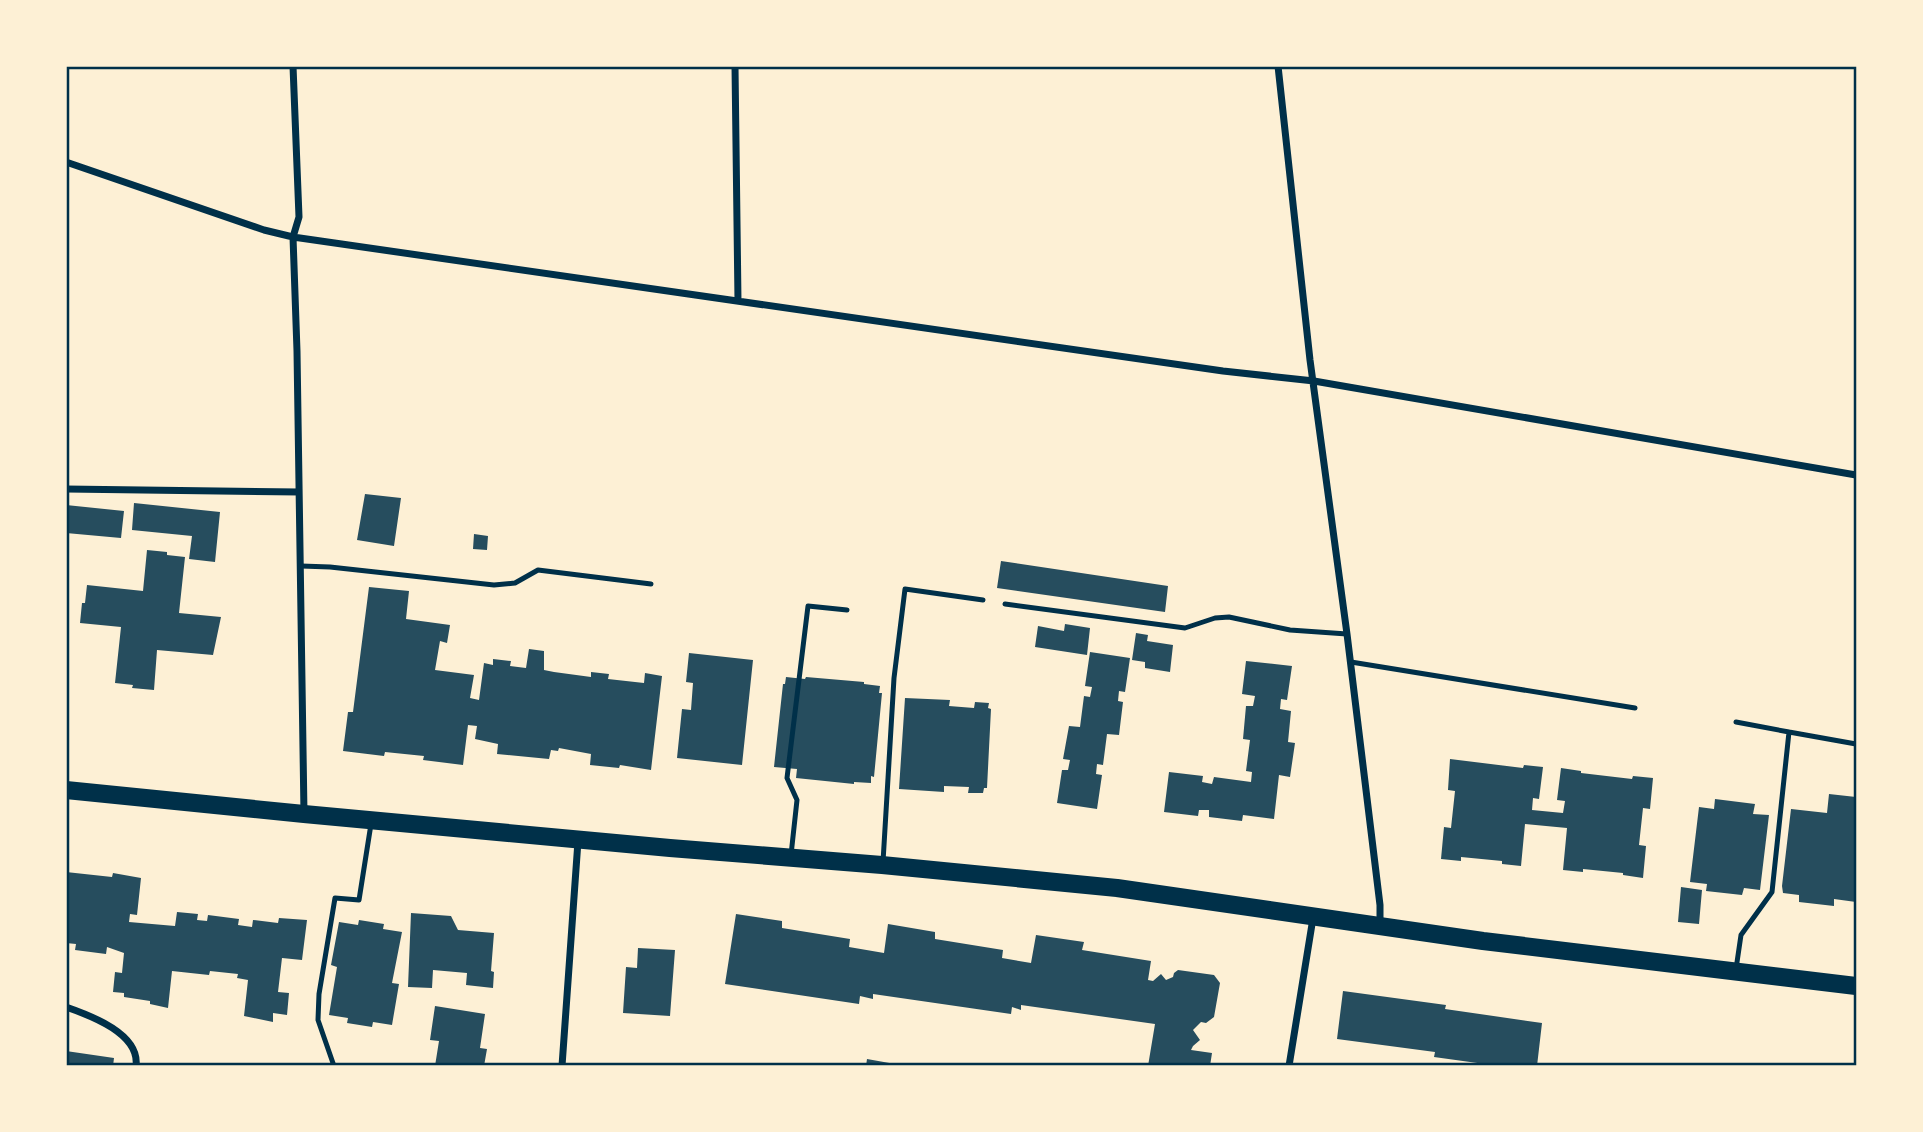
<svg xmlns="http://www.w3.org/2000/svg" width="1923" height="1132" font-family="'Golos Text',sans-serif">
  <rect width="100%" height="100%" fill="#fdf0d5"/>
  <!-- building -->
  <path fill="#264d5e" d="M365,494L401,498L394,546L357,540Z
    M134,503L220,512L215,562L189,559L192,536L132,530Z
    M66,505L124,511L121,538L66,533Z
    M474,534L488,536L487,550L473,549Z
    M147,550L167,552V555L185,557L179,613L221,617L213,655L157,650L154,690L132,688L133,685L115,683L121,627L80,623L82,603H85L87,585L143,591Z
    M1001,561L1168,586L1165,612L997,588Z
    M369,587L409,591L406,619L450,625L447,643L440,641L435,670L474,675L470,698L479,700L484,663L493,665V659L511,661L510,666L526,668L529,649L544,651V670L554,672L591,677V672L609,674L608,679L644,683L645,673L662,676L651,770L620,765L619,768L590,765L591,754L559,748L558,751L551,750L549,759L497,754L498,744L475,739L477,726L468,725L463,765L423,760L424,756L385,752L384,756L343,751L348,712H353Z
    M1065,624L1090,628L1087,655L1035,647L1038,626L1064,631Z
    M1136,633L1148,635L1147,641L1173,645L1170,672L1145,668V662L1132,660Z
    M1090,652L1130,658L1125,692L1119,691L1118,701L1123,702L1119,735L1107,734L1103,765L1097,764L1096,774L1102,775L1097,809L1057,803L1062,770H1068L1070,760L1063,759L1069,726L1080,727L1084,696L1090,697L1092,687L1085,686Z
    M689,653L753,660L742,765L677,758L682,709L691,710L693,683L686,682Z
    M1246,661L1292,666L1287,700L1281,699L1280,709L1291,711L1288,742L1295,743L1290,777L1279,775L1274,819L1243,815L1242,821L1209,817V810H1199L1198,816L1164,812L1169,772L1203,776L1202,782L1212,784L1214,777L1251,782L1252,772L1246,771L1250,740L1243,739L1246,706H1253L1255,696L1242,694Z
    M786,677L805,679L806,677L864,682V684L880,686L879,693H882L874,777L871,776V783L854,782V784L796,778L797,769L774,767L783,684H785Z
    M905,698L950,700L949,706L974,708L975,702L989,703L988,708L991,709L987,788H984L983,793H968L969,787L944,786V792L899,789Z
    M1450,759L1523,768L1524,765L1543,767L1539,799L1533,798L1532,810L1563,813L1565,801L1557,800L1561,768L1581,771V773L1632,779L1633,776L1653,778L1650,809L1643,808L1639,845L1646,846L1643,878L1623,875V873L1583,869V872L1563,870L1567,828L1525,824L1521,866L1502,864V861L1461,857V861L1441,859L1444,827L1451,828L1455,791L1448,790Z
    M1829,794L1856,797V902L1834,899V906L1799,902V895L1783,893L1782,886L1791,809L1827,813Z
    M1715,799L1755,804L1753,814L1769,815L1760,890L1744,888L1742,895L1706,891L1707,884L1690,882L1699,807L1714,809Z
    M66,872L112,877L113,873L141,878L137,915L130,914L129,922L175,926L177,912L198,914L197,920L207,921L208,915L239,919L238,925L252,927L253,920L278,923L279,918L307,920L302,960L282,958L278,992L289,993L287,1015L273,1013V1022L244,1016L248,980L237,978L238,974L210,971L209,975L172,971L168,1008L150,1004V1001L124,997V993L113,992L115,972L122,973L124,953L107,947L106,954L75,950L76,944L66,943Z
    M1681,887L1702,890L1699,924L1678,922Z
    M411,913L451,916L458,930L494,933L491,971L494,972L493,988L466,985L467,973L433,970L432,988L408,987Z
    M736,914L782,921V928L850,939L849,947L884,953L888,924L935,932V939L1003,950L1002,958L1031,963L1036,935L1084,942L1082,950L1151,961L1148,980L1153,981L1161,974L1166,980L1173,977L1174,973L1178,970L1214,975L1220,983L1214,1017L1206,1023L1201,1022L1193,1030L1200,1040L1193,1046L1191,1050L1212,1053L1210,1066H1148L1155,1024L1021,1005V1010L1012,1007L1011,1014L873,994V999L860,996L859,1004L725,984Z
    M359,920L384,924L383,929L402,932L392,983L399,984L392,1025L373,1022L372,1027L347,1023L348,1018L329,1015L337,967L331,965L339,922L358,925Z
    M638,948L675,950L670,1016L623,1013L626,967L637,968Z
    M1343,991L1446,1005L1445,1009L1542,1023L1537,1066H1499L1434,1057L1435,1052L1337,1039Z
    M435,1006L485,1014L480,1048L487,1049L484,1066H435L439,1041L430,1040Z
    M66,1051L114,1058L113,1066H66Z
    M867,1059L895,1064V1066H866Z"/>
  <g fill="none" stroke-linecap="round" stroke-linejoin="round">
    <!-- service -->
    <path stroke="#003049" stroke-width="5" d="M301,566L330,567L494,585L515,583L538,570L651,584
      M1005,604L1185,628L1215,618L1229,617L1290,630L1347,634
      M1351,662L1635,708
      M1736,722L1789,732
      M791,855L797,800L787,778L808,606L847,610
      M883,862L894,678L905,589L983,600
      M1736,969L1741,935L1772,892L1789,732L1856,744
      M334,1066L318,1020L319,994L335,898L359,900L371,824"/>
    <!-- minor -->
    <path stroke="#003049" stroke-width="7" d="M293,66L299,217L293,237L297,351L304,814
      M735,66L738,301
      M1278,66L1310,360L1347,634L1380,905V924
      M66,162L264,230L293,237L1223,371L1314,381L1856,475
      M66,489L299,492
      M66,1007C92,1016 140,1034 136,1066
      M562,1066L578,841
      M1289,1066L1313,918"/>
    <!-- primary -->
    <path stroke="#003049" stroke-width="18" d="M66,790L304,814L670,848L882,865L1117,888L1483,941L1856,986"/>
  </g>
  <!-- border -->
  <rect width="1923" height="1132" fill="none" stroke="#fdf0d5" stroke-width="136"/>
  <rect x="68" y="68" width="1787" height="996" fill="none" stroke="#003049" stroke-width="2.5"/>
</svg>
